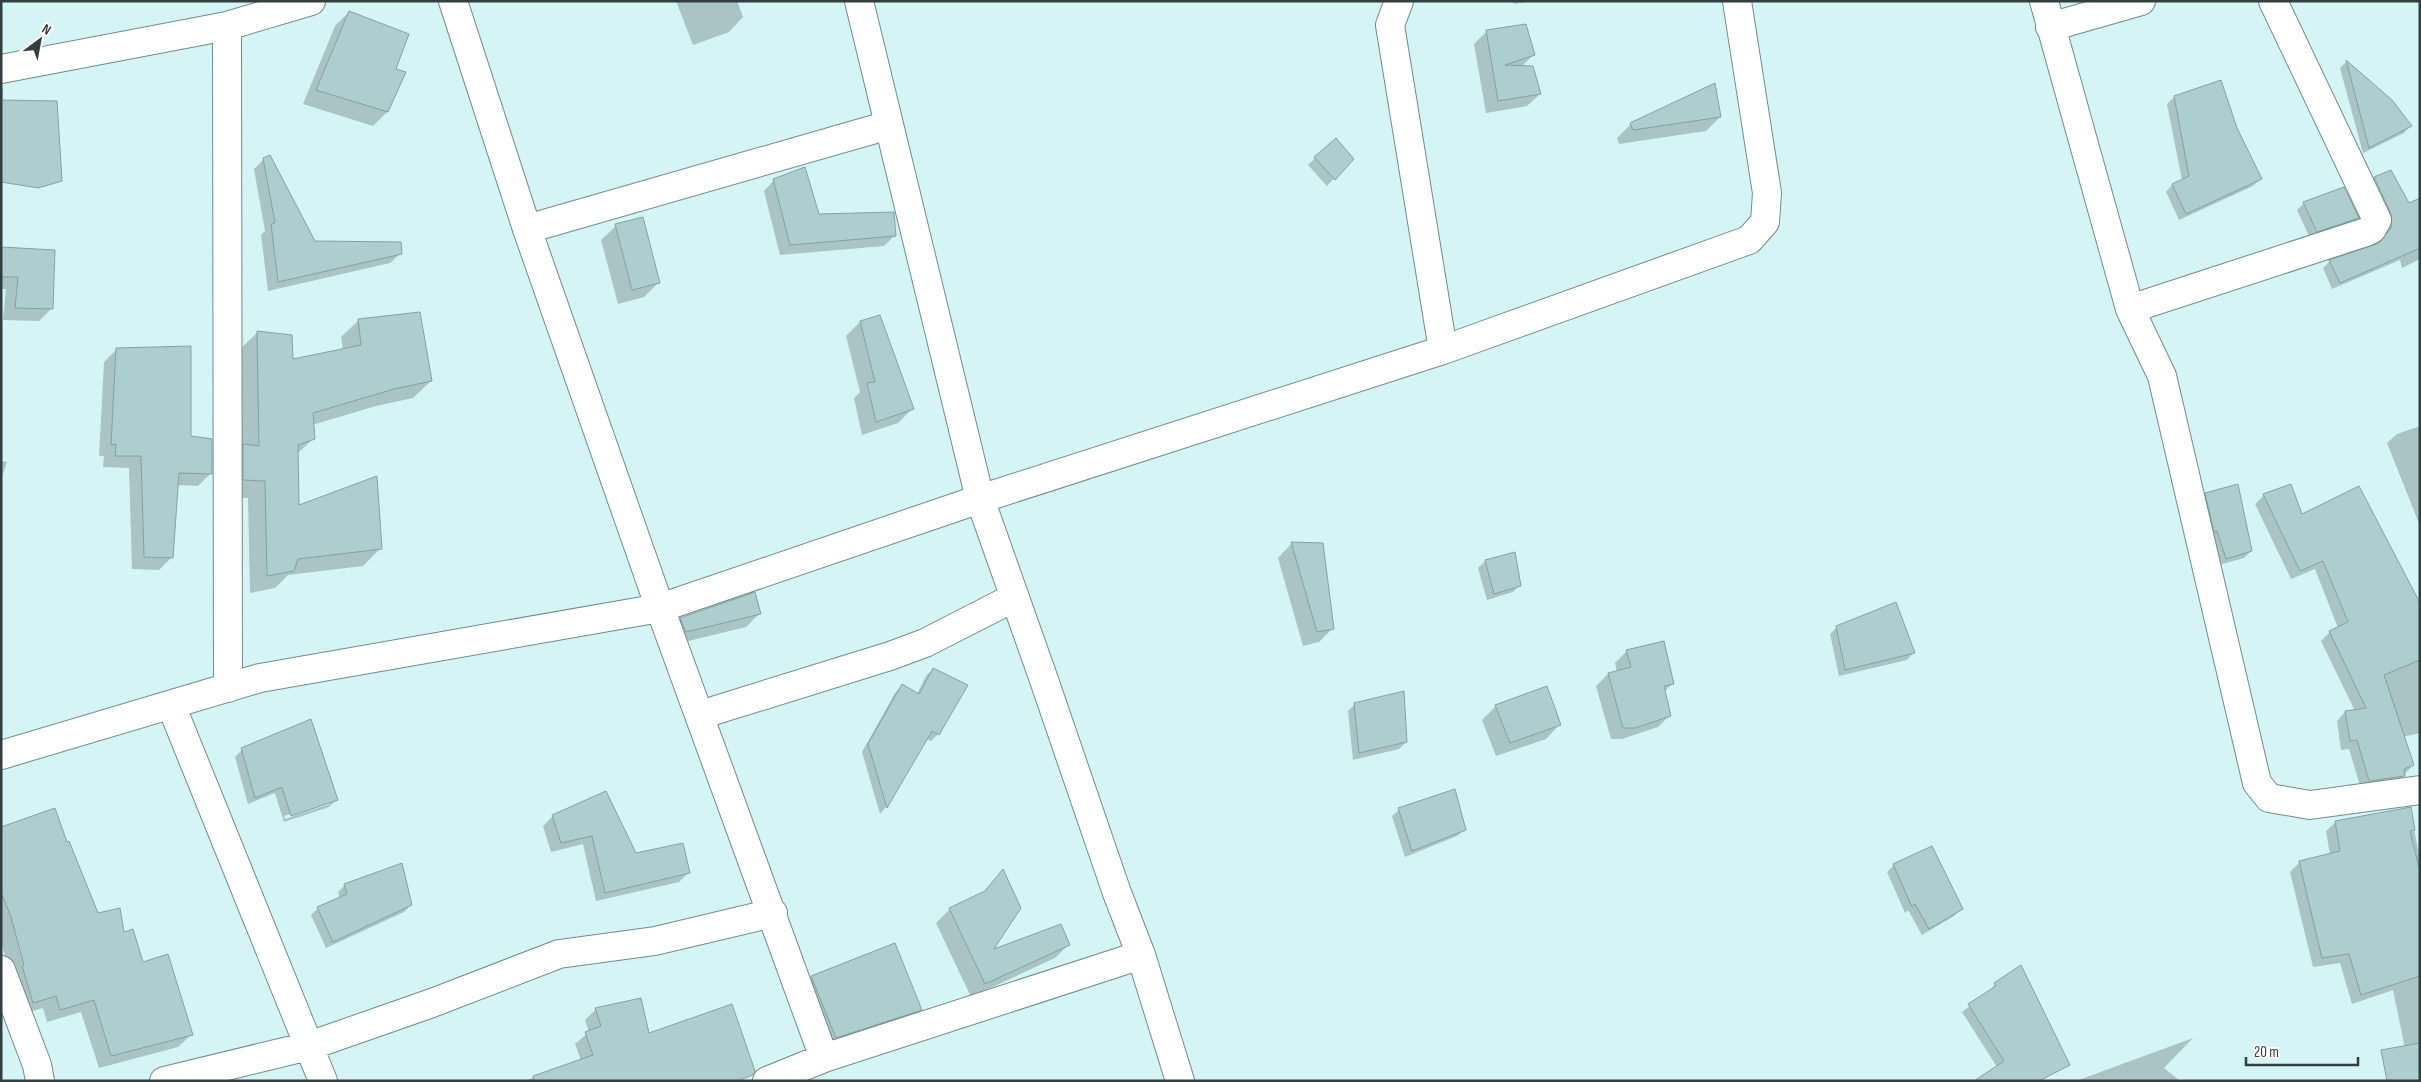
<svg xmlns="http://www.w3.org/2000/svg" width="2421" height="1082" font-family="'Sofia Sans Condensed',sans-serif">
  <rect width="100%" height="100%" fill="#d5f4f6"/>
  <!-- shadow -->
  <path fill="#0003" fill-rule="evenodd" d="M676,1H737L743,17L729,32L693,45Z
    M1513,1H1531L1514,4Z
    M349,12L394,70L387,112L373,126L303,104L335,26Z
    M1487,31L1533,55L1522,66L1540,94L1527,106L1486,113L1474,44Z
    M2346,62L2391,101L2410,126L2404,133L2363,153L2340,68Z
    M1,88H3L1,177Z
    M2174,97L2236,128L2260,179L2253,186L2179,220L2166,192L2172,185L2182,180L2167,104Z
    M1720,117L1706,131L1619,144L1617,138L1631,124Z
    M1315,158L1352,159L1327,186L1308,165Z
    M264,159L315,242L401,253L390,263L268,291L261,235L265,231L254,169Z
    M2374,178L2409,205L2420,199V259L2402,268L2400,260L2332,289L2323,268L2330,261L2377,245L2384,235L2385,221L2368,185ZM2374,180H2376L2395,218L2393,219Z
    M774,180L818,216L894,236L884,246L780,255L764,191Z
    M2304,203L2357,218L2350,225L2310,238L2297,210Z
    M616,226L658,283L644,297L618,304L601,240Z
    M1,248L52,308L39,321L3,320L6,289H1Z
    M359,320L431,381L413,398L376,406L312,425L314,438L297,454L298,507L381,548L363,566L288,575L275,588L250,593L248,498L226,497V462L242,447L240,349L258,332L292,361L343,350L341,337Z
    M860,322L912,409L898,423L862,435L854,398L860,392L846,336Z
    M117,349L189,438L211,473L198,486L177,485L171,558L159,570L132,569L129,468L103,467L104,456H99L104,362Z
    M2420,426V526L2387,443L2397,434Z
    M1,461L7,462L1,479Z
    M2206,494L2251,551L2244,558L2219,565L2199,501Z
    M2264,495L2301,516L2420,606V733L2402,737L2413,765L2395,785L2361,789L2349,749L2341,750L2337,721L2345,712L2355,711L2321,641L2330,632L2338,628L2315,569L2291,579L2255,504Z
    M1292,543L1333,628L1319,642L1303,646L1278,558Z
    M1514,554L1520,585L1513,592L1487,600L1478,568L1485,561Z
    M760,613L746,627L672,645L668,632L681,619Z
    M1837,627L1913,653L1907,660L1839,676L1830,634Z
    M1627,651L1673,683L1664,692L1670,715L1658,727L1622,739H1611L1596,686L1608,674L1617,672L1615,663Z
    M933,669L966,685L938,734L931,741L926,739L886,807L880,814L862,752L895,693L902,686L917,694L926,676Z
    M1355,704L1406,742L1399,749L1353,760L1348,711Z
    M1496,706L1560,724L1546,739L1496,756L1482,720Z
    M242,750L336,800L329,807L284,822L275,793L248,804L235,757ZM330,801V804L285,819L284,816Z
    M2410,808L2420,860V1071L2410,1073L2393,990L2352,1004L2340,963L2313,967L2290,872L2300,862L2330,855L2326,831L2336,822Z
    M1399,810L1464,830L1457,836L1405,857L1392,816Z
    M553,816L635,854L689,872L679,882L596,901L583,844L551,852L543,826Z
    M1,829L66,844L97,914L123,933L191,1035L178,1047L99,1068L81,1012L47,1022L43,1008L20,1015L1,941Z
    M1894,865L1961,909L1954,916L1922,935L1908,910L1905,913L1887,872Z
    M1002,871L991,951L1068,945L1055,958L971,997L936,923L950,909L981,895Z
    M345,885L411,905L404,912L326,948L311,915L318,908L340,898L338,892Z
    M812,977L920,1009L900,1030L815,1058L791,997Z
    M1995,984L2056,1060L2006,1081L1962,1012L1989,992Z
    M596,1009L648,1034L738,1081H524L581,1061L575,1044L589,1032L585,1020Z
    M2193,1038L2164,1068L2180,1081H2076Z"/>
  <!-- building -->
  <path fill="#aecdce" stroke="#84a2a3" d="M349,11L409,34L396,69L406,72L388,112L316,90Z
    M1526,24L1535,55L1505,65L1533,66L1541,94L1498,101L1486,30Z
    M2346,60L2392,100L2412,126L2369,148Z
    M2221,80L2237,128L2262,179L2186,214L2172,184L2189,176L2174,96Z
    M1715,83L1721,117L1633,130L1630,123Z
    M1,100L57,101L62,181L38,188L1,182Z
    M1336,138L1354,159L1335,180L1314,157Z
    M270,155L315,241L401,242L402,254L278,282L271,224L275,223L263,158Z
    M805,167L819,214L894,212L896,236L790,245L773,179Z
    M2391,170L2409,203L2420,198V248L2340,283L2329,260L2379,243L2391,228V214L2374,177Z
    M2344,187L2359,218L2317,232L2303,202Z
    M643,217L660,283L632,290L615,224Z
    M1,247L55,250L53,309L15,308L18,277H1Z
    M420,312L432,381L394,389L313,413L315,439L298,445L299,505L377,476L382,549L298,559L294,571L267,576L265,481L243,480V444L259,446L257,331L292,335L293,359L361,345L358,319Z
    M880,315L914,409L876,422L867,383L875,382L860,321Z
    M191,346V436L212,439V474L179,473L173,558L144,557L141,456H115L116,444L111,445L116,348Z
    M2238,484L2252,551L2226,559L2217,531L2214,532L2205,493Z
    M2291,484L2302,514L2359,486L2420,603V660L2384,675L2414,765L2404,769L2405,776L2369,781L2357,740L2350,741L2345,711L2366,708L2329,631L2348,622L2323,561L2300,571L2263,494Z
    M1291,542L1323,543L1334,629L1317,632Z
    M1515,552L1521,586L1494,594L1485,560Z
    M755,592L761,614L686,632L680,618Z
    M1896,602L1915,653L1845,670L1836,626Z
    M1664,641L1674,684L1664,686L1671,716L1635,728H1623L1608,673L1631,667L1626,650Z
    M933,668L968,685L939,735L932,731L887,808L868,744L902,684L919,694Z
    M1547,686L1561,725L1510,743L1495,705Z
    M1404,691L1407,742L1359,753L1354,703Z
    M311,719L338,800L291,816L282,787L255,798L241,748Z
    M1455,789L1466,830L1412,851L1398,808Z
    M606,791L636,853L683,843L690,873L605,893L592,836L561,843L552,815Z
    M2411,807L2415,830L2410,831L2420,872V976L2361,995L2349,954L2322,958L2299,861L2340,851L2335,821Z
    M55,808L67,842L69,841L98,913L120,908L124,932L133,929L143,962L168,954L193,1035L111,1056L94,1000L60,1010L56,996L33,1003L22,966L24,965L11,917L1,892V827Z
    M1932,846L1963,909L1929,929L1915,904L1912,907L1893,864Z
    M402,863L412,905L333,942L317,907L347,894L344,884Z
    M1003,869L1021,908L994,949L1061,924L1070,945L985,984L949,908L985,891Z
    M895,943L922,1010L836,1038L811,976Z
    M2021,965L2070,1065L2039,1081H1974L2004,1061L1968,1004L1996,986L1994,983Z
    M641,998L649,1033L732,1004L755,1071L753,1075L737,1081H534L533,1076L593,1055L585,1032L601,1026L595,1008Z
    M2420,1043V1081H2387L2381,1050Z"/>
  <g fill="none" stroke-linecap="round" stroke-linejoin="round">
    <defs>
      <path id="minor" d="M453,1L527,229L660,608L824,1058
        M859,1L980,499L1044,680L1117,893L1141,955L1180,1081
        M1399,1L1390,25L1443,350
        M2044,1L2130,309L2162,376L2257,783L2269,798L2310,805L2420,790
        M227,26L228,688
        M2050,27L2141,1
        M1,69L227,26L311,1
        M527,229L889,125
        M2130,309L2366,232L2372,229L2377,220L2273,1
        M171,705L323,1081
        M700,715L890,656L925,643L1015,597
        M1,755L260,678L660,608L980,499L1443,350L1749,240L1765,222L1767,193L1737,1
        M1,970L37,1065L40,1081
        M164,1081L309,1046L432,1003L559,954L655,941L773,913
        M767,1081L824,1058L1141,955"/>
    </defs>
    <!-- minor casing -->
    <use href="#minor" stroke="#6f8c8e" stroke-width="30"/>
    <!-- minor -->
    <use href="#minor" stroke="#fff" stroke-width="28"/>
  </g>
  <!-- border -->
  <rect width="2421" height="1082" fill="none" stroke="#323e3f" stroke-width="5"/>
  <!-- north arrow -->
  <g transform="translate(40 40) rotate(32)" stroke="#ffffff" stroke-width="4" paint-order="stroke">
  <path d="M0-4L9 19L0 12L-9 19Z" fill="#323e3f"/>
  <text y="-8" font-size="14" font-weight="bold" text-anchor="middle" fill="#323e3f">N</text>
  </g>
  <!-- scale -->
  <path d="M2246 1057v8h112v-8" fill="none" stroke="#323e3f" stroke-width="2.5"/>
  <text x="2254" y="1057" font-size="15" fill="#323e3f" stroke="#ffffff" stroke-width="4" paint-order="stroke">20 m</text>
</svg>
